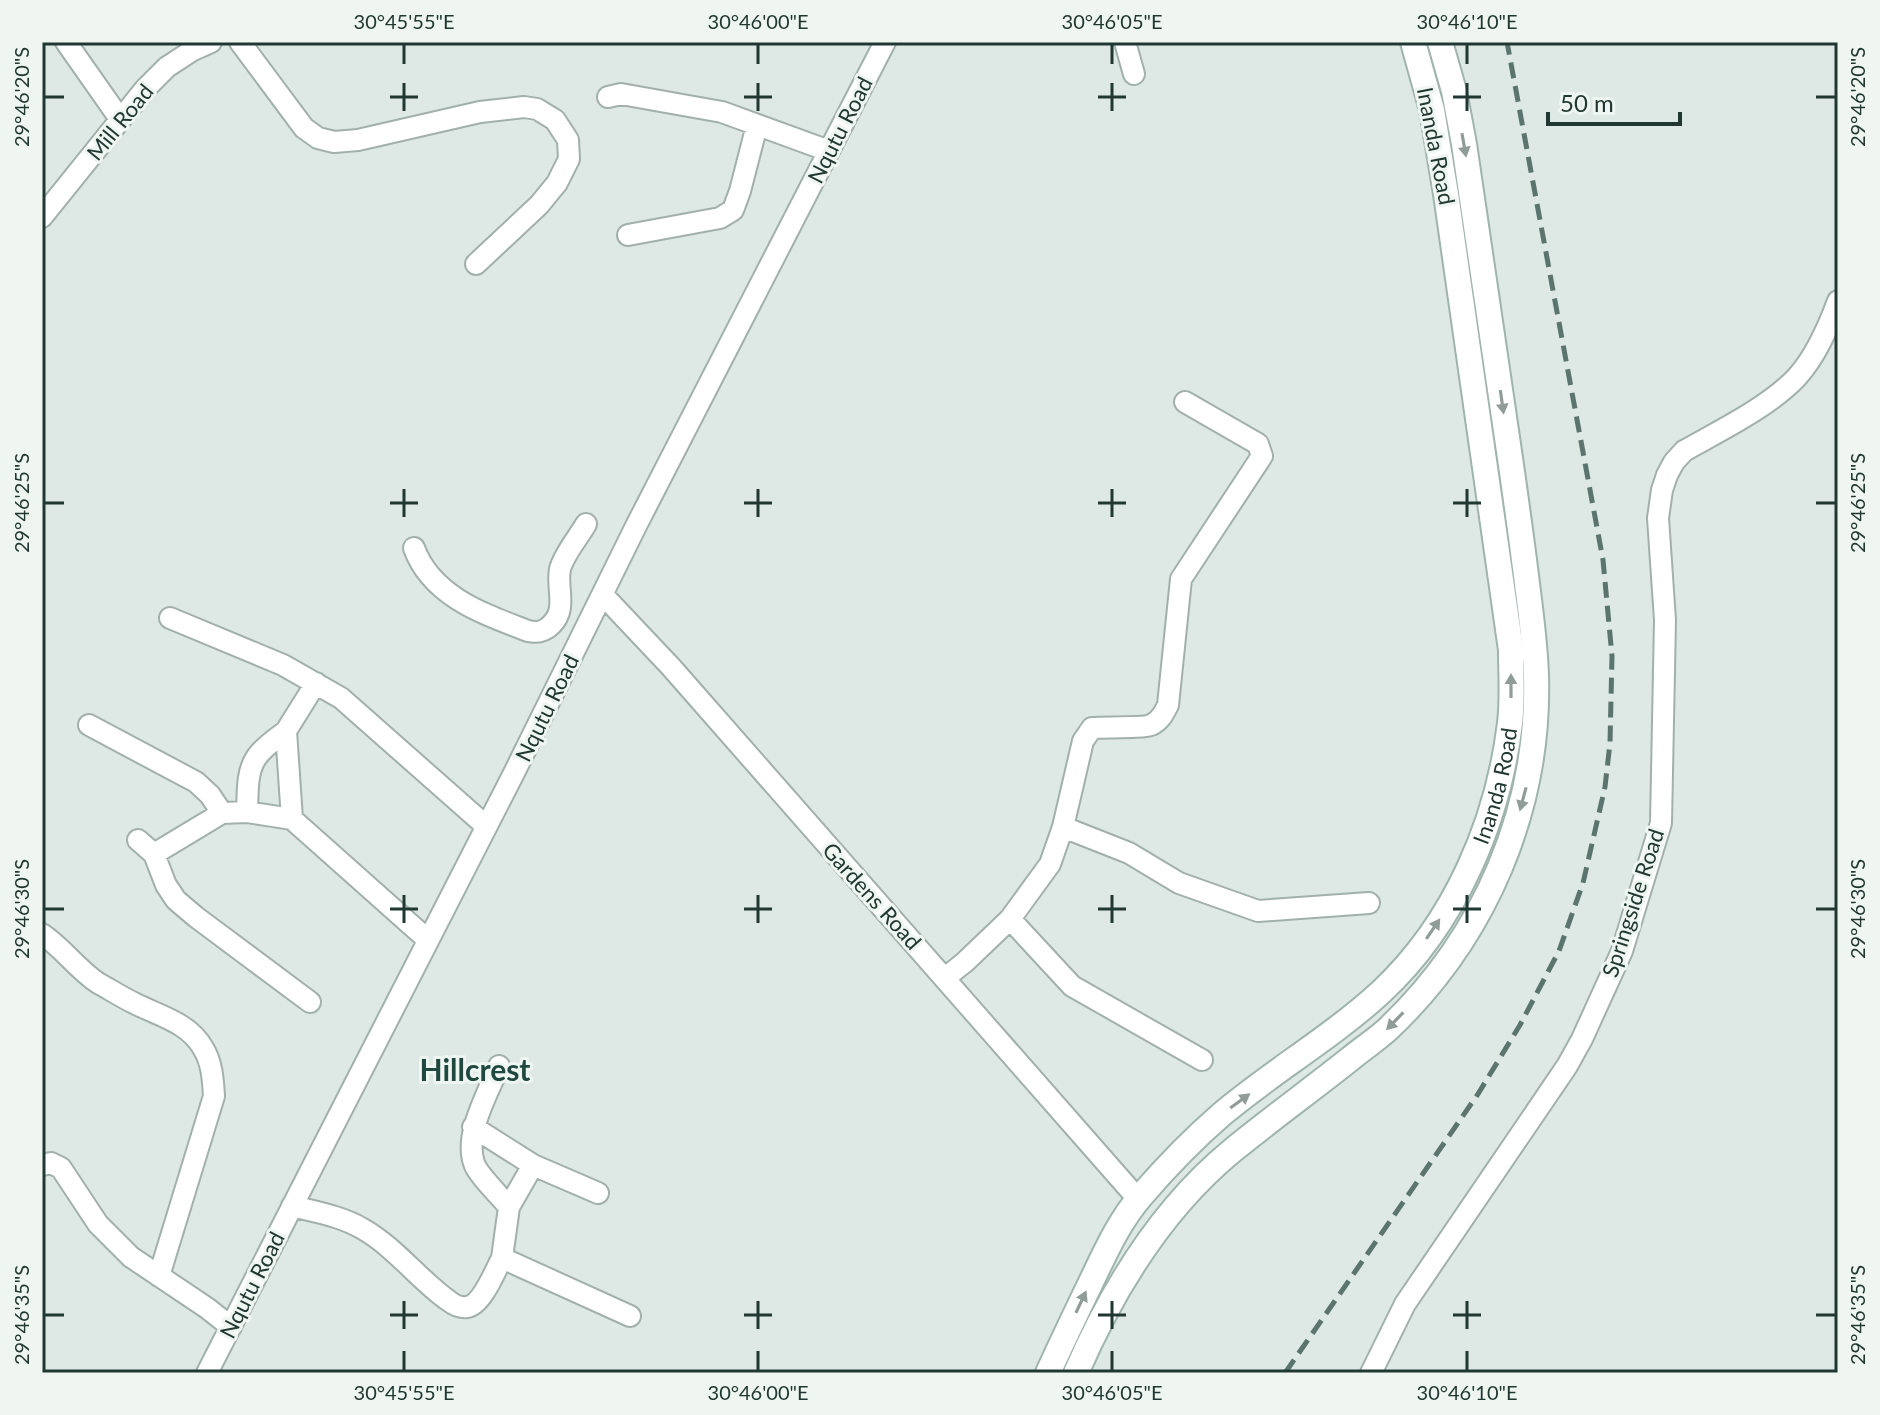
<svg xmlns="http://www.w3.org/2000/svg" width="1880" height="1415" font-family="Lato,sans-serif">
  <rect width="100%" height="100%" fill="#dee9e5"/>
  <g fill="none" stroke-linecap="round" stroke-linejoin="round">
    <defs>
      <path id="minor" d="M66,42L120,119
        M240,42L304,128L318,138L334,142L358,140L480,112L524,107L537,109L555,120L568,140L569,159L557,183L539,205L476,264
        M1125,42L1134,74
        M608,97L621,94L722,112L829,151
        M42,217L145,89L167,67L193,50L211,42
        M628,235L720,218L733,210L740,191L757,125
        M414,548C432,597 484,614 528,631C537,633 544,632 551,625C568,609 556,588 560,569C564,554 578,538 586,524
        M603,595L671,667L1138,1199
        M170,618L283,665L341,698L486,826
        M89,725L196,782L210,795L222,813
        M247,812C248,795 246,773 256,758C263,747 276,739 286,731
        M292,819L286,731L316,683
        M1063,827L1129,853L1179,883L1258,911L1369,903
        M138,840L154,854L166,885L176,900L196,917L310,1002
        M154,854L222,813L247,812L292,819L428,940
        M1010,919L1072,986L1202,1060
        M42,934C63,948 77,969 98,983C111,990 123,998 136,1004C160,1016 189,1023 203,1048C212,1062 213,1080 214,1096L159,1276
        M945,978L965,962L1010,919L1050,864L1063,827L1083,741L1092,728C1104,727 1145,728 1151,725C1160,721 1164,713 1168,705L1181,579L1262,456L1258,444L1185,402
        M499,1066C488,1093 464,1134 474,1163C477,1174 501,1197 509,1207
        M473,1127L533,1165L598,1193
        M42,1165L51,1163L61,1168L98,1224L131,1257L207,1308L231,1327
        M292,1206C316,1212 341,1216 363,1229C396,1248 419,1280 449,1301C454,1305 460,1308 467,1307C482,1305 495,1271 502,1258L630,1316
        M502,1258L509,1207L533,1165
        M207,1373L515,771L637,524L885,42
        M1371,1373L1405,1304L1567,1066L1582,1039L1622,951L1661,823L1665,620L1658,518L1662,490L1667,475L1674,462L1684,451C1719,431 1769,407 1797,377C1816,356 1828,328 1838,301"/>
      <g id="secondary">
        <path id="s1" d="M1048,1373C1062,1342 1077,1311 1092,1280C1106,1251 1120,1220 1141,1196C1166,1167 1193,1139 1222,1114C1273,1071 1332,1037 1381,992C1455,923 1498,822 1510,723C1513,699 1511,674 1511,650L1446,194L1432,110L1413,42"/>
        <path d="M1076,1373C1112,1290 1162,1208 1233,1150C1271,1119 1311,1090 1350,1059C1362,1049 1376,1040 1388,1029C1485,937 1540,809 1536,675C1535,645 1531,614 1527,584C1522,542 1516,500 1510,458C1495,354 1480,249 1464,144L1454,91L1440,42"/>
      </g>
    </defs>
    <!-- minor casing -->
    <use href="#minor" stroke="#a2b0ac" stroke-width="24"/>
    <!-- secondary casing -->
    <use href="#secondary" stroke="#9fb4ad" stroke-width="28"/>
    <!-- minor -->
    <use href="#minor" stroke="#fff" stroke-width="20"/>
    <!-- secondary -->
    <use href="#secondary" stroke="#fff" stroke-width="24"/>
    <!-- rail -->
    <path stroke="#5b746e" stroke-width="5" stroke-dasharray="16 8" stroke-linecap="butt" d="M1285,1373L1478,1094L1520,1025L1559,951L1583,883L1605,787L1610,743L1612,656L1603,560L1507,42"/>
  </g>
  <!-- one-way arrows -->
  <defs><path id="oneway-solid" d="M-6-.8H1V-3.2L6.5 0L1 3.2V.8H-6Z" transform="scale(2)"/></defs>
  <g fill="#909c98">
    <use href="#oneway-solid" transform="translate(1464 145) rotate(80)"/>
    <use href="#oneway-solid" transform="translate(1502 402) rotate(82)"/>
    <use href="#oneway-solid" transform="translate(1511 686) rotate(-90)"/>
    <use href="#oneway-solid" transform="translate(1523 799) rotate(105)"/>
    <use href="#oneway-solid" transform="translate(1433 929) rotate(-56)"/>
    <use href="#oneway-solid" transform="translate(1395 1021) rotate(134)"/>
    <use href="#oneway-solid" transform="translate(1240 1101) rotate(-36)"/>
    <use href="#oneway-solid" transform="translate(1081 1302) rotate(-65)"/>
  </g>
  <!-- ticks -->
  <path fill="none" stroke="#213832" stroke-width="3" d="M404,44V64M758,44V64M1112,44V64M1467,44V64M404,83V111M758,83V111M1112,83V111M1467,83V111M44,97H64M390,97H418M744,97H772M1098,97H1126M1453,97H1481M1816,97H1836M404,489V517M758,489V517M1112,489V517M1467,489V517M44,503H64M390,503H418M744,503H772M1098,503H1126M1453,503H1481M1816,503H1836M404,895V923M758,895V923M1112,895V923M1467,895V923M44,909H64M390,909H418M744,909H772M1098,909H1126M1453,909H1481M1816,909H1836M404,1301V1329M758,1301V1329M1112,1301V1329M1467,1301V1329M44,1315H64M390,1315H418M744,1315H772M1098,1315H1126M1453,1315H1481M1816,1315H1836M404,1351V1371M758,1351V1371M1112,1351V1371M1467,1351V1371"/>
  <g text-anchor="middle" stroke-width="6" stroke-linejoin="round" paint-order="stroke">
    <!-- street labels -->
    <g font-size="22" fill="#213832" stroke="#eff6f2">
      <text transform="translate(120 122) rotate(-51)" y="8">Mill Road</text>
      <text transform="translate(840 130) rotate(-63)" y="8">Nqutu Road</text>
      <text transform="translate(1436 146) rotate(79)" y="8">Inanda Road</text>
      <text transform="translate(547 708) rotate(-64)" y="8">Nqutu Road</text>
      <text dy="8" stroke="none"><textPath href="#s1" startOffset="756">Inanda Road</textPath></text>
      <text transform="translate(872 896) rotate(48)" y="8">Gardens Road</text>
      <text transform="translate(1633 903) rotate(-72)" y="8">Springside Road</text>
      <text transform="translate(252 1285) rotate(-63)" y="8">Nqutu Road</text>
    </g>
    <!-- district labels -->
    <g font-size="30" font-weight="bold" fill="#1e4840" stroke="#eff6f2">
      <text x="475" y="1081">Hillcrest</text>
    </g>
  </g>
  <!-- border -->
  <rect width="1880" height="1415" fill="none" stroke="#eff6f2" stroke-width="88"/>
  <!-- scale -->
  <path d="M1548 112v12h132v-12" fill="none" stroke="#213832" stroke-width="4"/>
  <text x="1560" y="112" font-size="24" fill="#213832" stroke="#eff6f2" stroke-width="6" paint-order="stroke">50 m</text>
  <rect x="44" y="44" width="1792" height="1327" fill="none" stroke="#213832" stroke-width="3"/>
  <g font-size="20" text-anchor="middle" fill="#213832">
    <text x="404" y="29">30°45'55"E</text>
    <text x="758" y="29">30°46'00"E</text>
    <text x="1112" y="29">30°46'05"E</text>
    <text x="1467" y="29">30°46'10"E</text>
    <text transform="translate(22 97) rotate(-90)" y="7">29°46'20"S</text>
    <text transform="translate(1858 97) rotate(-90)" y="7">29°46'20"S</text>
    <text transform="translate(22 503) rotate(-90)" y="7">29°46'25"S</text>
    <text transform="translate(1858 503) rotate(-90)" y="7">29°46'25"S</text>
    <text transform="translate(22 909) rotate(-90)" y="7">29°46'30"S</text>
    <text transform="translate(1858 909) rotate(-90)" y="7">29°46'30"S</text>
    <text transform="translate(22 1315) rotate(-90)" y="7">29°46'35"S</text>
    <text transform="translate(1858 1315) rotate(-90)" y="7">29°46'35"S</text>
    <text x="404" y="1400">30°45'55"E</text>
    <text x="758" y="1400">30°46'00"E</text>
    <text x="1112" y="1400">30°46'05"E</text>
    <text x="1467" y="1400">30°46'10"E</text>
  </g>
</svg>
